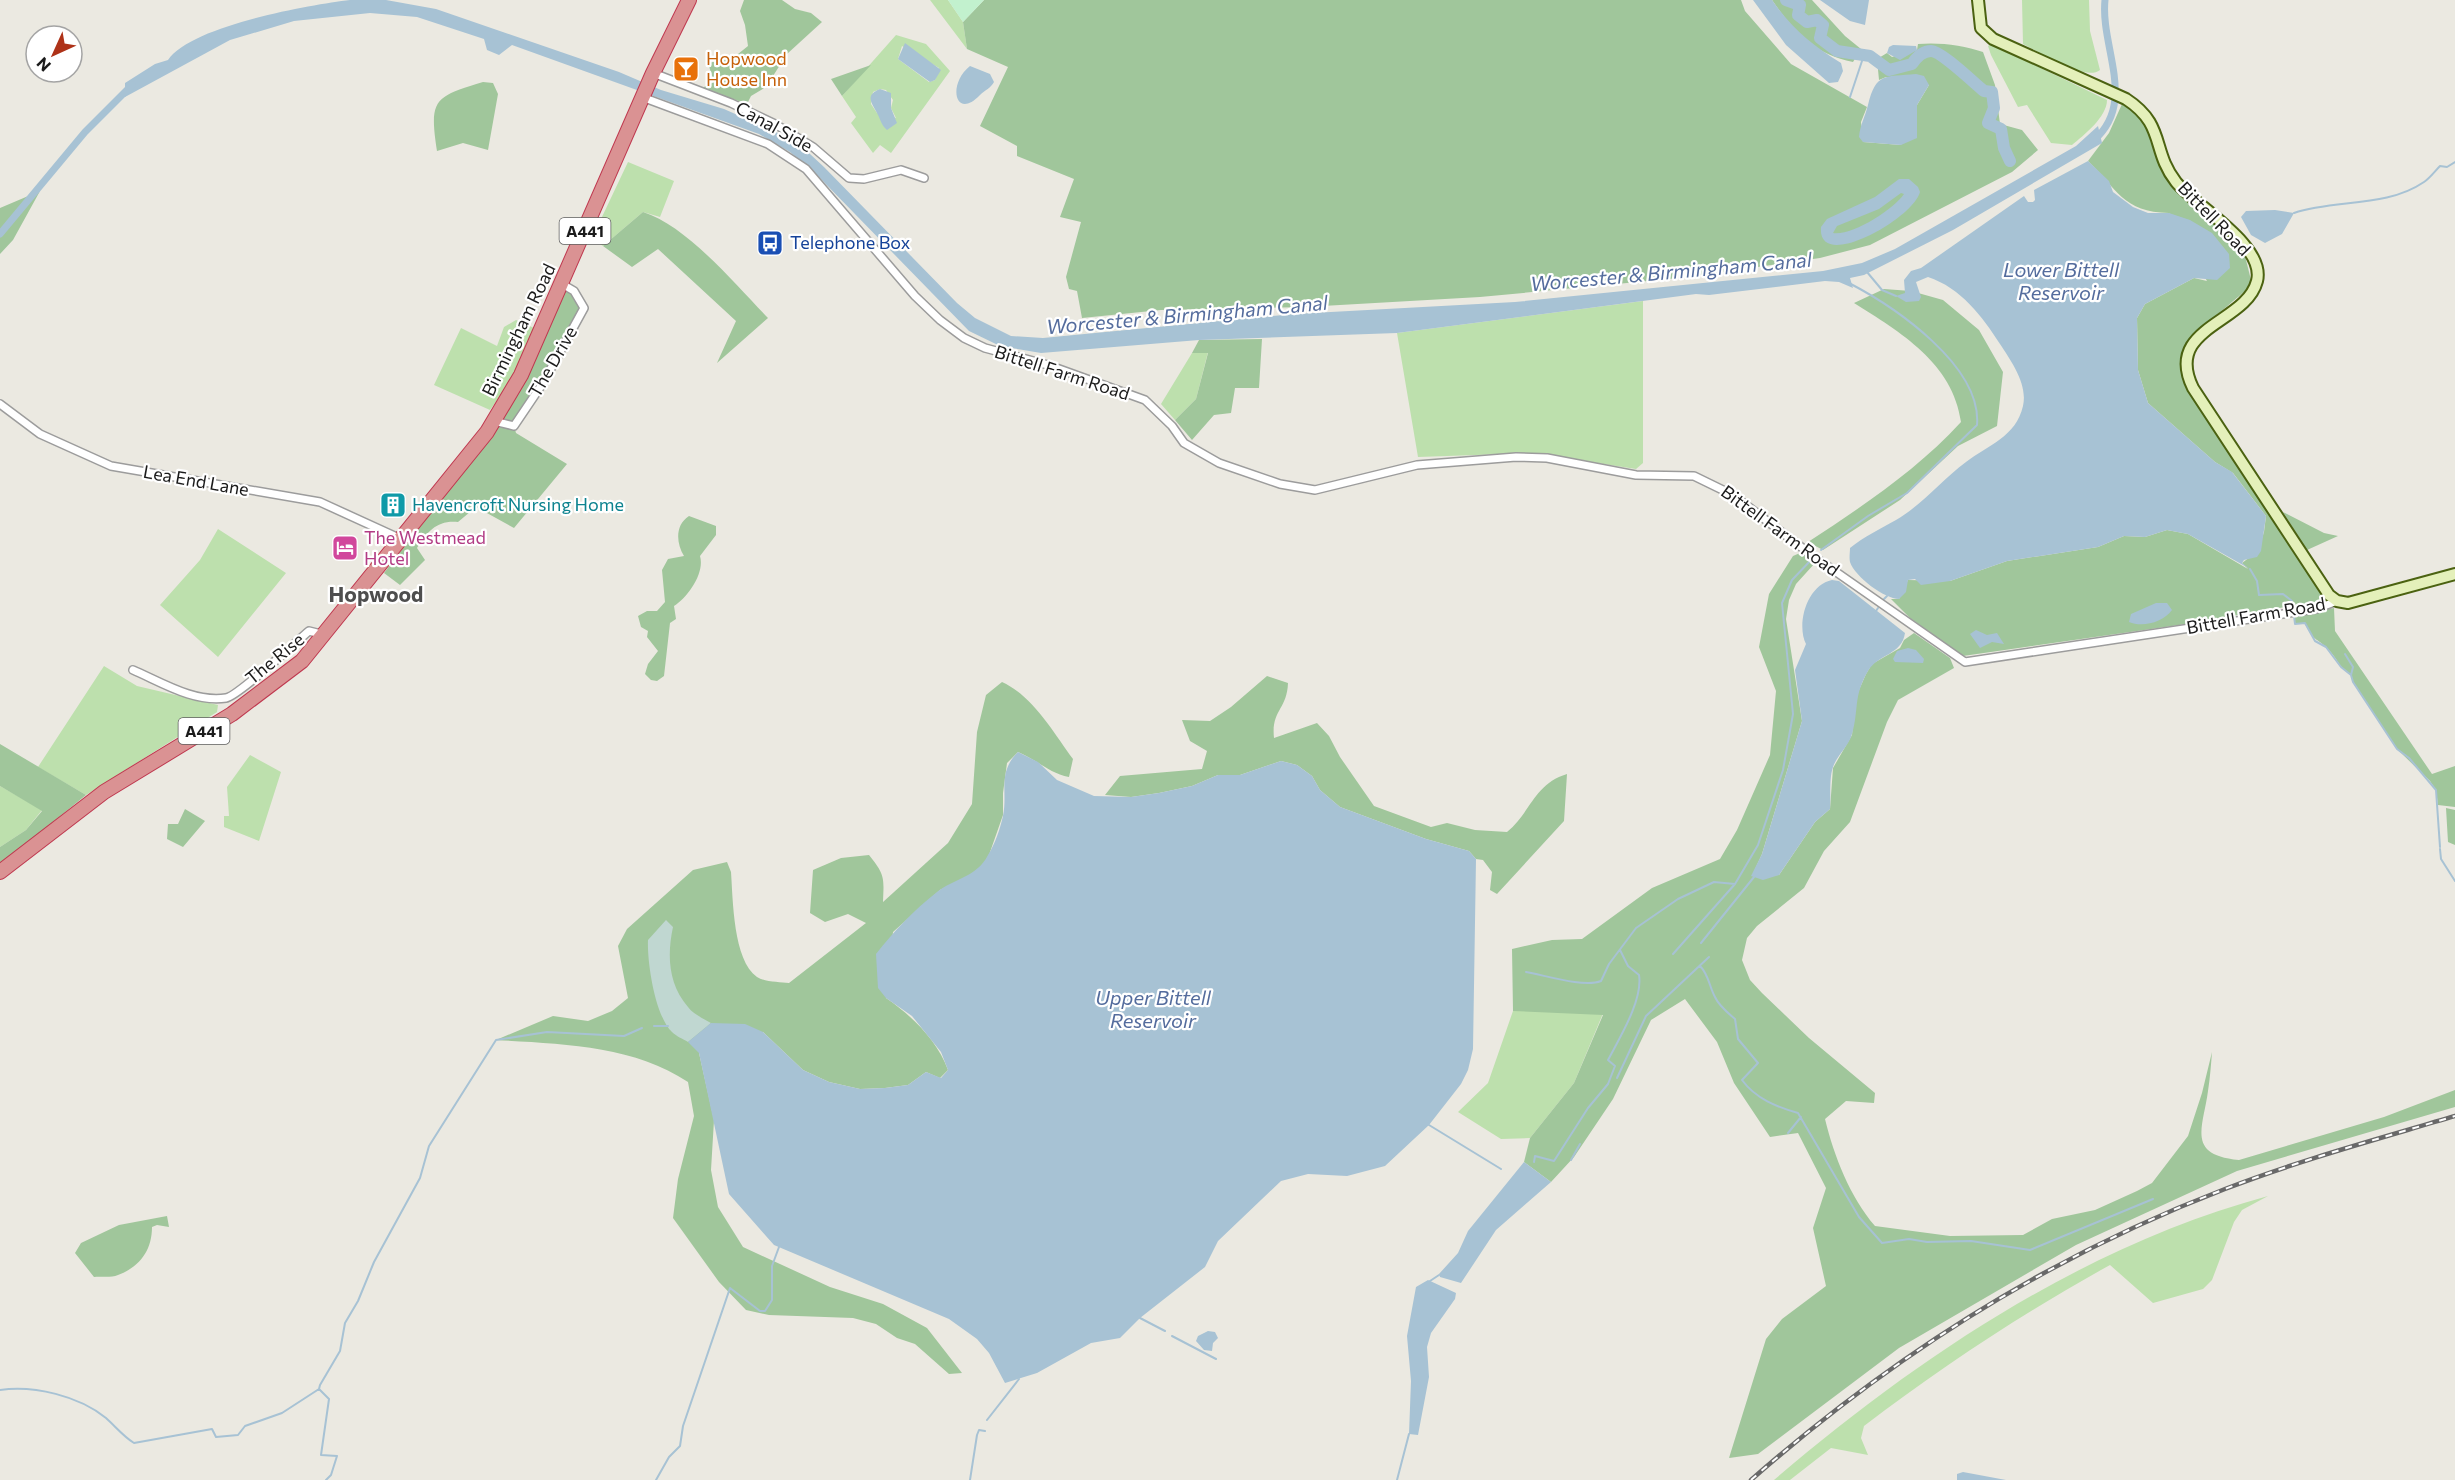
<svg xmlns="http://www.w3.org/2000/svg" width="2455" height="1480" font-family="Commissioner,sans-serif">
  <rect width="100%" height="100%" fill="#ebe9e1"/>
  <!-- grass -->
  <path fill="#bde0ad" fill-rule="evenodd" d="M930,0H948L963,22L967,49Z
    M2022,0H2089L2090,31L2100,70C2085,82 2039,52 2023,44Z
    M896,35L926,44L950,71L891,153L880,145L873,153L851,123L856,117L842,96ZM902,46L939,68L935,80L929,82L898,59ZM880,89L886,90L893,100L891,108L896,118L877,113L871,104L873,92Z
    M1991,44L2107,100C2107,117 2084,135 2072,145L2051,143L2027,105L2018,107L1991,55L1988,46Z
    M628,162L674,181L660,217L643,212L603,246L592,238Z
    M1643,301V463L1636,469L1532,453L1418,457L1397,333Z
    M516,320L534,328L510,382L490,410L434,385L461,328L497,346L504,327Z
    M1208,352L1196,399L1175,420L1161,404L1192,353Z
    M218,529L286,573L218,657L160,605L200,560Z
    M104,666L137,686L218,705L217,712L86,795L38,767Z
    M250,755L281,772L259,841L224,827V816H229L227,787Z
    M0,786L42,810L26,830L0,847Z
    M1513,1011H1604L1574,1083L1530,1138L1501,1139L1458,1112L1488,1083Z
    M2268,1196L2242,1210L2234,1222L2212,1280L2203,1289L2153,1303L2110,1265C2023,1313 1943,1366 1864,1426L1861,1438L1868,1455L1831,1448L1790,1480H1774C1918,1357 2084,1246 2268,1196Z"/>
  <!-- forest -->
  <path fill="#a0c69b" d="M744,0H782L795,9L811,13L822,22L787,54L766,87L751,96L747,104L702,88L714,82L708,63L733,58L748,46L745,25L740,11Z
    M984,0H1741L1745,11L1791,64L1867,107L1861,122L1863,142L1901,145L1917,105L1929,85L1886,77L1879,80L1877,59L1887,53L1892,57L1917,50L1918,44C1938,42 1964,45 1983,52L1995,85L2000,124L2022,130L2038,150L2012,172L1870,245L1820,258L1680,278L1480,297L1305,307L1161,310L1082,318L1077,291L1069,289L1066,277L1081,222L1060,217L1074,179L1017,156V146L980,126L1008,67L967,49L963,22Z
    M1772,0H1812L1845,36L1861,49L1853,62C1814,54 1795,33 1772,0Z
    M871,65L842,96L831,79Z
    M483,82L493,83L498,94L488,150L463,143L437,151C429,99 434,97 483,82Z
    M2122,104L2140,114L2166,173L2184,195L2226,233L2245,256L2251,280L2247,289C2231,305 2179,340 2181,363C2181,372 2187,383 2189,391L2321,594L2320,601L2186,624L1963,656L1910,618L1891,599H1899L1908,580L1950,581L2007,561L2098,547L2124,536L2145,537L2167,530L2188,534L2248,569L2242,563L2250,557H2256L2264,532L2266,516L2233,473L2215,462L2148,403L2138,370L2137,318L2145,304L2194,278L2207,281L2169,213C2123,212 2117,189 2088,161L2109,133Z
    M40,191L13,240L0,254V208Z
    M643,212C686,225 736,285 768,318L717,363L736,321L658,249L632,267L603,246Z
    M1884,289L1911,291L1943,300L1979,330L2003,372L1997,426L1958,446L1900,500L1823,550L1808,542C1863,506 1917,470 1961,422C1953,363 1900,332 1854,303Z
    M566,290L572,294L580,306L548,368L513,422L516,433L567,464L514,528L476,507L458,522C437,520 428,531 417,548L425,560L400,585L384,573L458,476L524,379Z
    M1262,339L1259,388H1235L1231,413L1214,415L1192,440L1175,420L1196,399L1208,353H1192L1199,340Z
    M2283,512L2324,533L2338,536L2307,550Z
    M689,516L716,526V535L700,556C705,573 688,597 674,606L676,619L670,623L664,676L657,681L651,680L645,674L648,664L658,651L647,637L648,631L641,627L638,616L647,611H657L665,602L662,570L668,559L684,556C676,543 675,525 689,516Z
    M1800,553L1815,563L1796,584L1789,600L1786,619L1802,721L1762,854L1752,876L1779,875L1815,822L1830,809L1833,768L1852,735L1855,699L1866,674L1872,664L1900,648L1904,640L1914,633L1950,658L1954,668L1898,700L1887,722L1850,822L1824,851L1804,888L1757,926L1747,938L1742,960L1750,980L1762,993L1809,1038L1875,1093L1874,1103L1846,1101L1825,1119C1834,1156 1850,1197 1875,1226L1950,1236L2023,1235L2052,1219L2095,1210L2137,1191L2152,1183L2188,1136L2202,1093L2212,1052C2211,1065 2210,1078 2208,1091C2203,1128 2186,1155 2239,1160L2384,1117L2455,1090V1107L2237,1171L2076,1245L1899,1348L1758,1454L1729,1458L1766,1339L1782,1319L1826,1286L1813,1228L1826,1188L1798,1133L1770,1137L1734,1083L1717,1042L1685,999L1651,1020L1613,1099L1574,1157L1551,1182L1524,1162L1530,1138L1574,1083L1603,1015L1513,1011L1512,949L1552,940L1582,939L1652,888L1720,859L1737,830L1770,755L1776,691L1759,647L1769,594L1793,556Z
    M2334,608L2335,631L2432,774L2455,766V807L2438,805L2436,790L2430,781L2397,749L2353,682L2351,675C2340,669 2337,658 2328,649C2316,637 2314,642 2305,624H2295L2294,616Z
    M1267,676L1288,683C1287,710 1271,710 1274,738L1317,723L1329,736L1340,757L1374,806L1431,827L1447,823L1475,830L1507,832C1531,812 1534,784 1567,774L1564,821L1497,894L1490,890L1492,872L1483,860L1476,859L1469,851L1426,839L1340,807L1320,790L1312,776L1297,765L1281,761L1240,775H1218L1192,786L1159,793L1131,797L1105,795L1120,776L1202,769L1207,751L1190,741L1182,720L1210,721L1231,707Z
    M1002,682C1033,696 1053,732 1073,759L1069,777C1049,773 1037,760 1018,752L1007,763L1003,793V815L989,855L980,870L940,890L893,932L886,998C912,1016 937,1040 948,1070L940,1078L926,1072L908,1085L885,1088L860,1089L829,1082L803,1070L763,1032L699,1053L714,1120L711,1170L718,1207L743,1247L830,1287L883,1304L927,1328L962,1373L949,1374L915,1344L897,1338L876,1324L853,1318L769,1315L746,1310L719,1282L673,1218L678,1179L694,1116L688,1082C633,1045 561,1044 496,1040L553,1016L588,1021L612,1011L628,998L618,946L627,929L693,870L727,862L731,872C733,900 733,960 757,977C765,982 780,982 789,983L866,923L848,914L825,922L810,913L813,870L841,858L869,855C885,875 884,877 883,902L948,843L972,804L977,732L986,695Z
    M0,744L86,795L0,865V847L26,830L42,811L0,786Z
    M2446,808L2455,810V845L2448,842Z
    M185,809L205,821L183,847L167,839L168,824H178Z
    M167,1216L169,1227L157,1225L152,1227C152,1250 140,1267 118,1275C111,1278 101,1276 94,1277L75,1253L81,1243L119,1225Z"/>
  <!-- wetland -->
  <path fill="#c0d7d1" d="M666,920L673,927C667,955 668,984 688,1007C693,1014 704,1019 711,1023L688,1042C683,1039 676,1036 672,1032C655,1016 647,962 648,940Z"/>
  <!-- park -->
  <path fill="#c2f1ce" d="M948,0H984L963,22Z"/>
  <!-- water -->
  <path fill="#a7c2d4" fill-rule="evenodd" d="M350,0H386L436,9L619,72L661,90L724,109L796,141L824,167L957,303L975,318L1011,336L1043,338L1294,314L1515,302L1823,271L1862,263L1895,249L2076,146L2098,126L2102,143L1953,230L1864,275L1850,278L1853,288L1839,282L1825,281L1709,295L1696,294L1397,333L1199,340L1041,353L1000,346L969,331L816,174L790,152L759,134L512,45L499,55L487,50L484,39L417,17L370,13L294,21L230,40L125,97V83L155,64L168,60C191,26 308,5 350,0Z
    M1753,0H1772C1792,29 1812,45 1841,63L1843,71L1838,82L1829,83L1786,45Z
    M1820,0H1869L1865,25L1850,21Z
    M905,43L941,70L935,80L930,82L898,59Z
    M1893,45L1916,46L1917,50L1900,60L1887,53L1889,47Z
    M970,66L990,74L994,82C991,88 985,90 980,95C955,121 947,84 970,66Z
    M1916,74L1924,76L1929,85L1917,105V138L1901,145L1863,142L1859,137C1860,125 1865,117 1868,105C1876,72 1885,77 1916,74Z
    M880,89L891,93V108L897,123L887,130C881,125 881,120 877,113C871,102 865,95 880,89Z
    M2088,161L2109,181L2113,192L2133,207L2148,213H2169L2190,220L2212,233L2229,254L2230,268L2217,280L2194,278L2145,304L2137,318L2138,370L2148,403L2215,462L2232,472L2266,516L2261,551L2257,557L2244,560L2242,563L2250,569L2188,534L2167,530L2145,537L2124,536L2098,547L2007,561L1950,581L1921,585L1915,579L1908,580L1906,592L1899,599C1885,599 1855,577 1850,562C1849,558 1850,552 1850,548C1865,536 1880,529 1896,520C1923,504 1942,480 1966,462C1988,445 2016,437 2023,406C2028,384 2011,361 2000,344C1982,316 1961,288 1928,277L1916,282L1921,297L1919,301L1906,302L1896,296L1905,293L1904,280L1911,271L1921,268L2024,196L2028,202H2033L2035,200L2034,190Z
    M1899,179H1909L1918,187L1920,192C1913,219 1817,273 1821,227L1827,219L1875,197ZM1901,193L1904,194C1893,210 1852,236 1833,233L1837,226L1879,209Z
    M2275,210L2294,213L2282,234L2265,243L2251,235L2241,217L2246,211Z
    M1832,580L1839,581L1905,633C1902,655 1878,654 1868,671C1853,696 1859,711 1852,734C1849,746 1837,755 1833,767C1829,778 1831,796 1830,809L1815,822L1779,875L1763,880L1751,876L1762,854L1802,721L1795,670L1806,644C1796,624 1807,585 1832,580Z
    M2156,603H2167L2172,610C2163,622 2143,628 2129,622L2131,614Z
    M1976,630L1987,635L1997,633L2004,644L1992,642L1980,648L1970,634Z
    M1908,648L1916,650L1924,659L1923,663L1895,662L1893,659L1897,651Z
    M1018,752L1038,762L1057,780L1094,796L1131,797L1159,793L1192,786L1218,775H1240L1281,761L1297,765L1312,776L1320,790L1340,807L1426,839L1469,851L1476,859L1473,1049L1468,1070L1461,1084L1429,1125L1385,1166L1347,1176L1308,1174L1281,1181L1218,1241L1205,1267L1140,1318L1120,1338L1091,1343L1037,1373L1005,1383L989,1353L977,1339L949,1319L774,1245L729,1194L699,1053L688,1042L711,1023L745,1024L763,1032L803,1070L829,1082L860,1089L885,1088L908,1085L926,1072L941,1078L948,1070L941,1052L912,1016L886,998L878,988L876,954C894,931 914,910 937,892C955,878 977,877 988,855C995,844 1000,829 1003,816C1008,791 997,773 1018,752Z
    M1524,1162L1551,1182L1496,1230L1461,1283L1440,1277L1439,1274L1458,1253L1468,1231Z
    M1428,1280L1456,1293L1455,1299L1431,1333L1427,1347L1429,1377L1418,1435L1409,1434L1411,1381L1407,1336L1416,1287Z
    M1208,1331L1215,1332L1218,1338L1213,1343L1212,1351L1204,1350L1196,1341L1198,1336Z
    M1963,1472L2006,1480H1957V1474Z"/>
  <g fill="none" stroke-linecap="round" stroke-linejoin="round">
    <!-- stream -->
    <path stroke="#a7c2d4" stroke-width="2" d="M1850,97L1864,55
      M2294,213C2335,199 2386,208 2424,182C2430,178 2435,171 2440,166L2447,167L2455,162
      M1867,272L1882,290L1896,296
      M1821,550L1868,516L1907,493L1977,425C1982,366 1895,307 1849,283
      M2250,569L2257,581L2259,595L2283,594L2292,601V606
      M1884,599L1887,596
      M1876,611L1878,608
      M2294,616L2295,624L2305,623L2315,641L2326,647L2341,667L2351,675L2353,682L2397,749L2409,758L2436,790L2440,847
      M2345,654L2353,667L2351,675
      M2440,849L2441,859L2455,881
      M1701,943L1754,877
      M1673,954L1735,884
      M1700,966C1709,975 1709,986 1715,997C1719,1006 1727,1012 1735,1019L1738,1039L1758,1063L1742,1080C1756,1099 1777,1107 1798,1113L1859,1217L1882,1243L1909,1239L1927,1242L1971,1241L2030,1250L2153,1199
      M1526,972C1544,975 1584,988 1601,981L1609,964L1636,928L1678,899L1714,882L1735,884L1758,845L1783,770L1793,714L1782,603L1792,580L1812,559
      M654,1026H668
      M1617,1078L1646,1016L1709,957
      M1429,1125L1501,1169
      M1788,1133L1801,1117
      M1571,1160L1580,1144
      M1534,1162L1535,1156L1554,1161L1588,1108L1608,1084L1615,1066L1608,1060C1620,1037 1643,1000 1639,975L1628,966L1620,950
      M1430,1281L1439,1275
      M1140,1318L1165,1331
      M1172,1336L1216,1359
      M0,1390C34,1385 79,1396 106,1418C116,1427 123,1436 134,1443L212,1429L216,1437L238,1435L245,1426L282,1413L319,1389
      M987,1420L1019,1379
      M326,1480L331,1475L337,1456L321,1455L329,1399L319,1389L320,1385L340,1351L345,1323L358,1301L374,1262L420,1178L429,1146L496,1040L547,1032L624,1036L642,1028
      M656,1480L669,1457L680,1446L683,1426L730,1288L760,1311H765L772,1300V1266L779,1247
      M970,1480L977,1435L979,1430L985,1431
      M1397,1480L1409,1434"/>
    <!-- canal -->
    <path stroke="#a7c2d4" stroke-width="7" d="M2093,141C2138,103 2100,47 2105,0
      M0,234L85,132L132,85"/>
    <!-- river -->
    <path stroke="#a7c2d4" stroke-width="12" d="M1786,0L1800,5L1798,15L1807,22L1817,20L1823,25L1820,38L1837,51L1870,56L1889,70L1912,64C1916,58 1923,51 1931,51C1941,51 1974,83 1984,91L1992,92L1994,108L1988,123L2001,129L2004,148L2010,161"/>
    <defs>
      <path id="street" d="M653,73L731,103L775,124L813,147L849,178L864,179L901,170L924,178
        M642,97L768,144L806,169L915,296L940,320L964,338L985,348L1048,365L1145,400L1172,426L1184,443L1219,463L1280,484L1315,490L1417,465L1516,457L1547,458L1636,475L1694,476L1733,495L1809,553L1965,662L2316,609L2337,601
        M0,404L40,434L111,466L320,502L401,539
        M494,421L514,426L543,383L584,308L574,291L562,284
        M133,670C161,682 194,703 226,698C238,696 296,642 309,631L325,635"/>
      <path id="secondary" d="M1978,0L1981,28L1993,39L2126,99C2166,125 2151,150 2176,182C2195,206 2266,245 2257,281C2246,324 2163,327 2193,388L2329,595L2337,601L2348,603L2455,574"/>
      <path id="highway" d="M0,872L104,792L232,714L302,661L487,432L521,375L653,73L689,0"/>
    </defs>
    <!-- street casing -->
    <use href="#street" stroke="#9c9c9c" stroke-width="10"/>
    <!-- secondary casing -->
    <use href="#secondary" stroke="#4b6211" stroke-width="14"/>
    <!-- highway casing -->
    <use href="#highway" stroke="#bf384f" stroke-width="16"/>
    <!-- street -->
    <use href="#street" stroke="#fff" stroke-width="7"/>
    <!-- secondary -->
    <use href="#secondary" stroke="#e4f0ba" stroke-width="10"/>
    <!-- highway -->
    <use href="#highway" stroke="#da9293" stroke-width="14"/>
    <defs>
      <path id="rail" d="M1751,1480C1891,1357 2050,1256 2225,1189C2300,1160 2378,1139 2455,1116"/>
    </defs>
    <!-- rail casing -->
    <use href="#rail" stroke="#696969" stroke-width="4.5"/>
    <!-- rail -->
    <use href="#rail" stroke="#fff" stroke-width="2" stroke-dasharray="7" stroke-linecap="butt"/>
  </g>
  <!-- icons -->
  <defs>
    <symbol id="bar-square" viewBox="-11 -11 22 22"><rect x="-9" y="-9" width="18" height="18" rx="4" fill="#e8710a" stroke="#fff"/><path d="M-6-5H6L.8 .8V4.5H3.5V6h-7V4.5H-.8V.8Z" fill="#fff"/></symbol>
    <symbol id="bus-square" viewBox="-11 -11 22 22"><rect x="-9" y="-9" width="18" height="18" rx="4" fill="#1a4fb4" stroke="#fff"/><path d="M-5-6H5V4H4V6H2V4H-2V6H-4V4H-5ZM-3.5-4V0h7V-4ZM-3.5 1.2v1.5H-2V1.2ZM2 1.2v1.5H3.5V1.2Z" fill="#fff"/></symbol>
    <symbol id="building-square" viewBox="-11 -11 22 22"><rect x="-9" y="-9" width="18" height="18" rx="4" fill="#0f9aa8" stroke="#fff"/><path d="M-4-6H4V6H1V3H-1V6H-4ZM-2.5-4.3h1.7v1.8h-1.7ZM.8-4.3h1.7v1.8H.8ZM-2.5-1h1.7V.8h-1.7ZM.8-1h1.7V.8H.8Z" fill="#fff"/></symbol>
    <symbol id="hotel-square" viewBox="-11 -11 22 22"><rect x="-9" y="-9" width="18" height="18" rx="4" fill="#d1479c" stroke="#fff"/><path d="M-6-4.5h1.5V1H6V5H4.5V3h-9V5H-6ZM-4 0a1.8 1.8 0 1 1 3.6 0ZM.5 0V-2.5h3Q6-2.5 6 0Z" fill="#fff"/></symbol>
  </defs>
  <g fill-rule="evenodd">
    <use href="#bar-square" x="671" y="54" width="30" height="30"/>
    <use href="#bus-square" x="755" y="228" width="30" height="30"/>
    <use href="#building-square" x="378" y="490" width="30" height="30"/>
    <use href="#hotel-square" x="330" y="533" width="30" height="30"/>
  </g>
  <g text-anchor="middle" stroke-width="4.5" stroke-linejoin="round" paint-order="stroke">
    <!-- shield labels -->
    <g fill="#fff" stroke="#5f5f5f" stroke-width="1.5">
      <rect x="559.5" y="218" width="51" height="26" rx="4.5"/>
      <rect x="178.5" y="718" width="51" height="26" rx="4.5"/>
    </g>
    <g font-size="16" font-weight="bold" fill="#1b1b1b">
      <text x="585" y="237">A441</text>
      <text x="204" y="737">A441</text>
    </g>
    <!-- food labels -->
    <g font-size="18" fill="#c56008" stroke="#fff" text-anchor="start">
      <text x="706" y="65">Hopwood<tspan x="706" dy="21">House Inn</tspan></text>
    </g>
    <!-- street labels -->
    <g font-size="18" fill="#1b1b1b" stroke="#fff">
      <text transform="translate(774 127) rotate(29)" y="6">Canal Side</text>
      <text transform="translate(2214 219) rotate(46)" y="6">Bittell Road</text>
      <text transform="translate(519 330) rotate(-64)" y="6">Birmingham Road</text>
      <text transform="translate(553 362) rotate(-60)" y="6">The Drive</text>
      <text transform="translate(1062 373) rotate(18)" y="6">Bittell Farm Road</text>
      <text transform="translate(196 481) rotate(10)" y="6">Lea End Lane</text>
      <text transform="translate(1780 531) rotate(36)" y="6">Bittell Farm Road</text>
      <text transform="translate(2256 616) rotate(-10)" y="6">Bittell Farm Road</text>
      <text transform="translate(275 659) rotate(-39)" y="6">The Rise</text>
    </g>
    <!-- transit labels -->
    <g font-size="18" fill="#164399" stroke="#fff" text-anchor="start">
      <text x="790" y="249">Telephone Box</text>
    </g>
    <!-- culture labels -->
    <g font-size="18" fill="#0d838f" stroke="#fff" text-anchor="start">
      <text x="412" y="511">Havencroft Nursing Home</text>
    </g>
    <!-- hotel labels -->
    <g font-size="18" fill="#b23c85" stroke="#fff" text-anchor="start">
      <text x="364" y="544">The Westmead<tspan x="364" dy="21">Hotel</tspan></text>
    </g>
    <!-- water labels -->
    <g font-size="20" font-style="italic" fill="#546c9d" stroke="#fff">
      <text x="2061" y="277">Lower Bittell<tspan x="2061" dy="23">Reservoir</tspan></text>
      <text transform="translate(1671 272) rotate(-5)" y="7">Worcester &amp; Birmingham Canal</text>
      <text transform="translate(1187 315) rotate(-5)" y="7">Worcester &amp; Birmingham Canal</text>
      <text x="1153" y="1005">Upper Bittell<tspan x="1153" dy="23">Reservoir</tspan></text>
    </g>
    <!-- quarter labels -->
    <g font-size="21" font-weight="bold" fill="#4e4e4e" stroke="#fff">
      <text x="376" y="602">Hopwood</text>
    </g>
  </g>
  <!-- north arrow -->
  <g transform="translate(54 54) rotate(225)"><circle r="28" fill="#ffffff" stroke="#a4a4a4" stroke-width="1.5"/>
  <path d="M0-4.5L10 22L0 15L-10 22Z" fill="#ae3218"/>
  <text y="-9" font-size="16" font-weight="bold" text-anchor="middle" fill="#1b1b1b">N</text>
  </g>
</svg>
